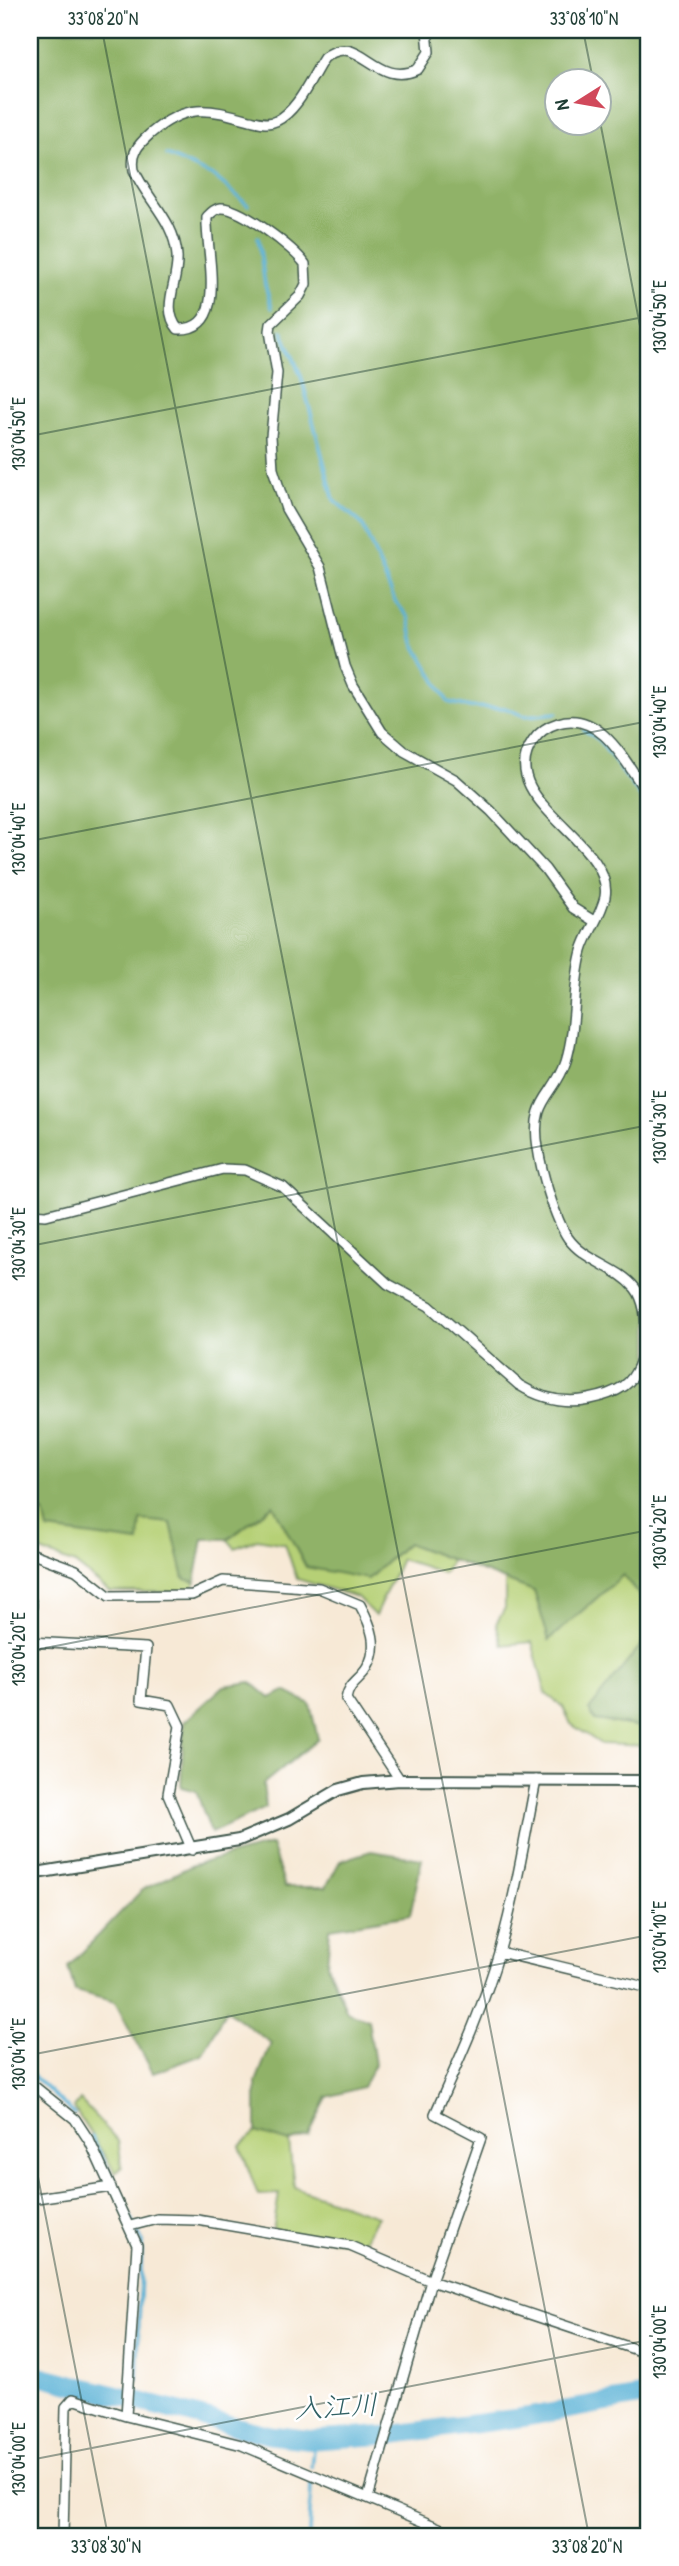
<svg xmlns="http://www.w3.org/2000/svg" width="679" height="2566" font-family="'Patrick Hand','Klee One',sans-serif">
  <rect width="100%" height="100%" fill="#fff"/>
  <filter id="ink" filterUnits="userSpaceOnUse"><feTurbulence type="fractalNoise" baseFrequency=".0143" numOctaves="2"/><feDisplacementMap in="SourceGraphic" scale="14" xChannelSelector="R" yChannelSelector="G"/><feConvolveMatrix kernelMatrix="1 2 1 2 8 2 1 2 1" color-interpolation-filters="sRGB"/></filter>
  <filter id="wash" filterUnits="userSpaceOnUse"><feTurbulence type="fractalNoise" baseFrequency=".00686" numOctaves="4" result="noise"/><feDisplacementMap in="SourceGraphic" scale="28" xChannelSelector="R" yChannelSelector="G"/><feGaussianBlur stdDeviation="1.57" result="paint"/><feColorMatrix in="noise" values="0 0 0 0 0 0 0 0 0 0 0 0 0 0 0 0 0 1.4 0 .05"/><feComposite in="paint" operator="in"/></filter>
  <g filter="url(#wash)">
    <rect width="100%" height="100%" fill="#f7e9d6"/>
    <!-- green -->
    <path fill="#b6d076" stroke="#6a8655" stroke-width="2" d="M273,1505L368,1579L407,1543L452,1560L443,1573L401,1559L375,1616L357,1597L297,1579L285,1544L257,1539L235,1548L228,1540Z
      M44,1511L138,1542L140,1519L171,1523L184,1578L195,1582L192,1592H110L75,1564L30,1547V1512Z
      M623,1575L649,1607V1635L590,1710L596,1720L649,1728V1746L601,1744L571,1724L563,1707L546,1694L532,1642L502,1645L496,1624L505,1608V1580L534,1591L549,1639Z
      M80,2100L118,2141L122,2167L115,2172L74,2108Z
      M256,2132L289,2142L294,2187L377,2216L362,2244L273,2231L279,2194L258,2195L240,2146Z"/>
    <!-- forest -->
    <path fill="#90b267" stroke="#58784e" stroke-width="2" fill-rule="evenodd" d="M30,30H649V1607L623,1575L549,1640L534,1591L407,1543L368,1579L306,1567L273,1505L228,1539H203L195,1582L184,1579L171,1523L141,1520L139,1542L48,1530L44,1512H30ZM556,80H598V122H556Z
      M649,1635V1728L595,1720L589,1710Z
      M251,1682L270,1698L285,1691L310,1704L318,1739L263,1784L266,1808L211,1833L196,1791L181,1787L184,1722L224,1686Z
      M271,1845L285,1887H326L340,1861L371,1851L422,1859L410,1915L330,1928L327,1965L347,2012L368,2020L375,2064L363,2087L327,2097L309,2135L289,2142L256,2132V2082L271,2043L226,2010L202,2055L153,2073L115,2002L75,1991L68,1967L142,1890L193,1865Z"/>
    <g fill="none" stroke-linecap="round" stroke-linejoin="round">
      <!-- stream -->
      <path stroke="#58b1d5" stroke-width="3.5" d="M167,155L215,177L248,205
        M258,237L265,285L272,308
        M282,331L301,376L334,500L362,524L395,601L409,618L414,643L448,702L470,707L505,708L524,716L557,713
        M584,730L598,739L649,808
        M30,2073L74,2114
        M92,2137L142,2241L137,2380
        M311,2467L314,2440
        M309,2536L311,2483"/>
      <!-- river -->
      <path stroke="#58b1d5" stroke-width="19" d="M30,2373L269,2435L314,2440L389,2435L526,2417L649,2395"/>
    </g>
  </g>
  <g filter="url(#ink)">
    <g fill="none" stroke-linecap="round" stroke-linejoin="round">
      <defs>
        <path id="minor" d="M427,30L429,52L418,69C375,90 360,29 324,58C311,78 298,111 276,121C268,125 259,122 250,120C207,108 186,103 150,134C138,145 131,152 134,170C147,200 175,221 177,256C179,282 160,307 178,329C230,331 205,250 207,217C211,213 214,209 221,208C240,207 294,248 305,264L306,284L300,296L271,324L270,331L277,373L271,436L273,469L286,509L320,567L345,666L353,685L382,732L404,751L456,780L491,811L545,869L573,908L594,921
          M30,1214L46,1215L223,1169L245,1170L283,1187L388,1284L429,1306L519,1385C540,1398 564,1404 589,1399C600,1397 615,1392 624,1386C648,1369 653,1310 635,1288C617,1266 585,1262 568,1238C555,1219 541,1171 538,1148C530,1098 554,1098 566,1061C577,1026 572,987 582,951C587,933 601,916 605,897C615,842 492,800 533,741C539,732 548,726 558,723C602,709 628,767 649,796
          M30,1553L76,1570L109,1596L192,1595L223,1581L319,1588L360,1605C371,1625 380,1646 367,1668C359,1681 349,1682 346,1699L400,1780
          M30,1599L32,1604L30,1629
          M30,1642L146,1648L141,1700L170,1705L180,1726L168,1794L192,1850
          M499,1952L649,1988
          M30,2083L75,2119L90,2142L137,2245L126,2416
          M30,2199L111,2187
          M130,2226L157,2219L197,2220L350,2246L431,2281L649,2354
          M368,2498L431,2281L481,2138L435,2114C459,2060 484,2006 500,1949C516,1893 525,1837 536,1780
          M63,2536L66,2407L73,2399L126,2416L242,2445L458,2536"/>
        <path id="tertiary" d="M30,1874L239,1840L289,1819L338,1790L363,1783L400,1780L649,1781"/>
      </defs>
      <!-- minor casing -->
      <use href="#minor" stroke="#3f574c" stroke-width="12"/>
      <!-- tertiary casing -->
      <use href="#tertiary" stroke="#3f574c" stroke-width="14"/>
      <!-- minor -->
      <use href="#minor" stroke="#fff" stroke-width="9"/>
      <!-- tertiary -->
      <use href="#tertiary" stroke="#fff" stroke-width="10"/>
    </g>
  </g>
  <!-- ticks -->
  <path fill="none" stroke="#1f3d34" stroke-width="2" stroke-opacity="0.45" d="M102,30L589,2536M583,30L593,80M30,31L38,30M598,111L649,372M30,436L649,316M30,841L649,721M30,1246L649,1125M30,1651L649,1530M30,2055L649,1935M30,2136L108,2536M30,2460L649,2340"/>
  <g text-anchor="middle" stroke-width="5" stroke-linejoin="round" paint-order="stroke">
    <!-- water labels -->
    <g font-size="28" font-style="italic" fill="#306064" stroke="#fff">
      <text transform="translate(336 2406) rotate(-3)" y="10">入江川</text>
    </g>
  </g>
  <!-- margin -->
  <rect width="679" height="2566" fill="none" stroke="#fff" stroke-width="77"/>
  <!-- north arrow -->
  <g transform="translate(578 102) rotate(259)"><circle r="33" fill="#ffffff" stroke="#a5b1ae" stroke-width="2"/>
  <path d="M0-5L12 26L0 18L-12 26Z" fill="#d1495b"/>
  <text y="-10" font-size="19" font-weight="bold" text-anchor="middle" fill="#1f3d34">N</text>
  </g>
  <rect x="38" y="38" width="602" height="2490" fill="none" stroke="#1f3d34" stroke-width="2.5"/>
  <g font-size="18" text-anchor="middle" fill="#1f3d34">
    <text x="103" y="25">33°08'20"N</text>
    <text x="584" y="25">33°08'10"N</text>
    <text transform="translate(660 317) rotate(-90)" y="6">130°04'50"E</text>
    <text transform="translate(19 434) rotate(-90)" y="6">130°04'50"E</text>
    <text transform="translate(660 722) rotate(-90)" y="6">130°04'40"E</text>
    <text transform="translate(19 839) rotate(-90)" y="6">130°04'40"E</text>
    <text transform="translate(660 1127) rotate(-90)" y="6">130°04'30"E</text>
    <text transform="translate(19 1244) rotate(-90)" y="6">130°04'30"E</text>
    <text transform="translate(660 1532) rotate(-90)" y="6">130°04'20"E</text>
    <text transform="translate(19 1649) rotate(-90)" y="6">130°04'20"E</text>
    <text transform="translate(660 1937) rotate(-90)" y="6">130°04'10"E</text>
    <text transform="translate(19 2054) rotate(-90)" y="6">130°04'10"E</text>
    <text transform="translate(660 2342) rotate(-90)" y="6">130°04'00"E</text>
    <text transform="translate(19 2459) rotate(-90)" y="6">130°04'00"E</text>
    <text x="106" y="2553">33°08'30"N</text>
    <text x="587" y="2553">33°08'20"N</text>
  </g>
</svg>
